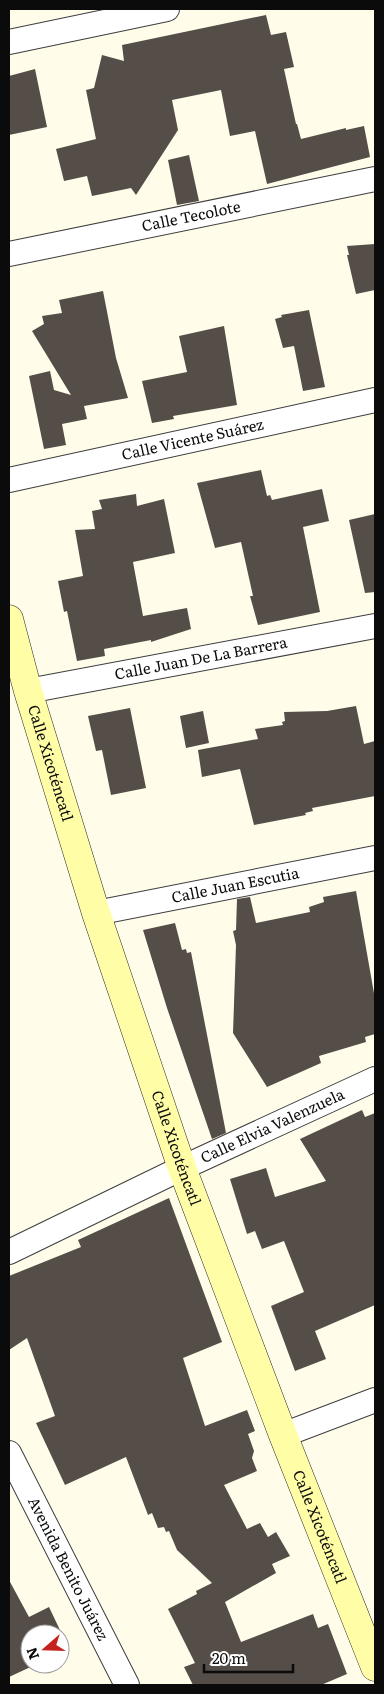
<svg xmlns="http://www.w3.org/2000/svg" width="384" height="1694" font-family="Literata,serif">
  <rect width="100%" height="100%" fill="#fffdea"/>
  <!-- building -->
  <path fill="#554d47" d="M266,15L271,35L286,32L294,67L284,69L296,124H297L301,139L346,128V130L364,126L370,157L267,184L255,131L230,136L221,90L172,100L178,130L136,195L131,188L92,196L87,176L64,181L56,149L96,139L86,90L94,88L102,55L124,61L122,45Z
    M35,69L47,127L9,135V76Z
    M189,155L199,201L177,205L168,160Z
    M375,244V290L356,294L347,255H349L347,246Z
    M103,291L116,358L128,398L84,406L87,419L62,424L66,445L44,449L29,376L50,371L54,390L71,395L32,331L44,324L42,316L62,313L59,300Z
    M309,310L325,387L303,391L294,346L283,348L275,319L282,317L281,315Z
    M224,326L237,405L173,416L174,419L152,423L142,381L187,372L179,336Z
    M261,470L267,496L270,495L272,500L322,489L329,521L303,527L320,612L258,625L250,596H253L241,542L215,548L197,483Z
    M136,494L137,506L164,499L175,553L133,562L143,616L187,608L191,629L151,642V640L104,649L105,656L77,661L67,611L64,612L58,581L83,576L75,530L95,529L92,511L102,509L99,500Z
    M375,514V592L365,593L349,520Z
    M356,706L364,744L375,741V796L312,808L313,811L305,813L306,815L254,825L240,769L202,777L198,750L258,739L255,729L283,725L282,722L285,721L284,712L327,711Z
    M130,708L146,788L111,795L102,750L96,751L88,716Z
    M203,711L209,743L186,748L180,716Z
    M356,891L375,999V1034L365,1037L366,1042L319,1056L321,1063L267,1087L233,1033L236,945L233,931L236,930L237,899L250,897L256,923L310,912L309,907L324,902L323,897Z
    M175,923L182,950L186,949L187,953L191,952L226,1133L212,1139L167,1008L143,930Z
    M362,1110L365,1117L375,1113V1305L315,1331L326,1359L295,1371L271,1306L304,1292L284,1241L262,1249L255,1231L247,1234L230,1179L266,1168L275,1197L326,1181L300,1139Z
    M169,1198L222,1342L183,1358L205,1426L247,1410L255,1431L248,1434L254,1451L252,1458L257,1471L224,1485L247,1529L260,1523L268,1537L276,1532L290,1556L272,1564L276,1573L225,1602L241,1642L313,1614L318,1628L328,1624L347,1674L321,1685H193L184,1667L195,1663L168,1609L197,1594L196,1591L212,1583L177,1550L169,1531L166,1532L164,1527L158,1528L152,1513L148,1515L126,1457L65,1485L36,1423L55,1416L27,1338L9,1350V1276L81,1247L78,1240Z
    M9,1580L29,1617L49,1607L69,1649L60,1654V1634H30V1664H37L9,1677Z"/>
  <g fill="none" stroke-linecap="round" stroke-linejoin="round">
    <defs>
      <g id="street">
        <path d="M9,42L167,9"/>
        <path id="s1" d="M9,254L375,179"/>
        <path id="s2" d="M9,480L375,400"/>
        <path id="s3" d="M28,691L375,626"/>
        <path id="s4" d="M96,913L375,858"/>
        <path id="s5" d="M9,1252L182,1168L375,1079"/>
        <path d="M283,1435L375,1400"/>
        <path id="s6" d="M9,1453L127,1685"/>
      </g>
      <g id="secondary">
        <path id="s7" d="M9,619L28,691L96,913L182,1168L283,1435L375,1667"/>
      </g>
    </defs>
    <!-- street casing -->
    <use href="#street" stroke="#3e3e3e" stroke-width="26"/>
    <!-- secondary casing -->
    <use href="#secondary" stroke="#2d2d2d" stroke-width="29"/>
    <!-- street -->
    <use href="#street" stroke="#fff" stroke-width="24"/>
    <!-- secondary -->
    <use href="#secondary" stroke="#fffda5" stroke-width="28"/>
  </g>
  <g text-anchor="middle" stroke-width="5" stroke-linejoin="round" paint-order="stroke">
    <!-- street labels -->
    <g font-size="15" fill="#0b0b0b" stroke="#fff">
      <text dy="5" stroke="none"><textPath href="#s1" startOffset="186">Calle Tecolote</textPath></text>
      <text dy="5" stroke="none"><textPath href="#s2" startOffset="188">Calle Vicente Suárez</textPath></text>
      <text dy="5" stroke="none"><textPath href="#s3" startOffset="176">Calle Juan De La Barrera</textPath></text>
      <text dy="5" stroke="none"><textPath href="#s7" startOffset="150">Calle Xicoténcatl</textPath></text>
      <text dy="5" stroke="none"><textPath href="#s4" startOffset="142">Calle Juan Escutia</textPath></text>
      <text dy="5" stroke="none"><textPath href="#s5" startOffset="292">Calle Elvia Valenzuela</textPath></text>
      <text dy="5" stroke="none"><textPath href="#s7" startOffset="555">Calle Xicoténcatl</textPath></text>
      <text dy="5" stroke="none"><textPath href="#s7" startOffset="960">Calle Xicoténcatl</textPath></text>
      <text dy="5" stroke="none"><textPath href="#s6" startOffset="130">Avenida Benito Juárez</textPath></text>
    </g>
  </g>
  <!-- border -->
  <rect width="384" height="1694" fill="none" stroke="#0b0b0b" stroke-width="20"/>
  <!-- north arrow -->
  <g transform="translate(45 1649) rotate(250)"><circle r="24" fill="#ffffff" stroke="#9d9d9d"/>
  <path d="M0-4L9 19L0 12L-9 19Z" fill="#c3231c"/>
  <text y="-8" font-size="14" font-weight="bold" text-anchor="middle" fill="#0b0b0b">N</text>
  </g>
  <!-- scale -->
  <path d="M204 1664v8h89v-8" fill="none" stroke="#0b0b0b" stroke-width="2.5"/>
  <text x="212" y="1664" font-size="15" fill="#0b0b0b" stroke="#ffffff" stroke-width="4" paint-order="stroke">20 m</text>
</svg>
